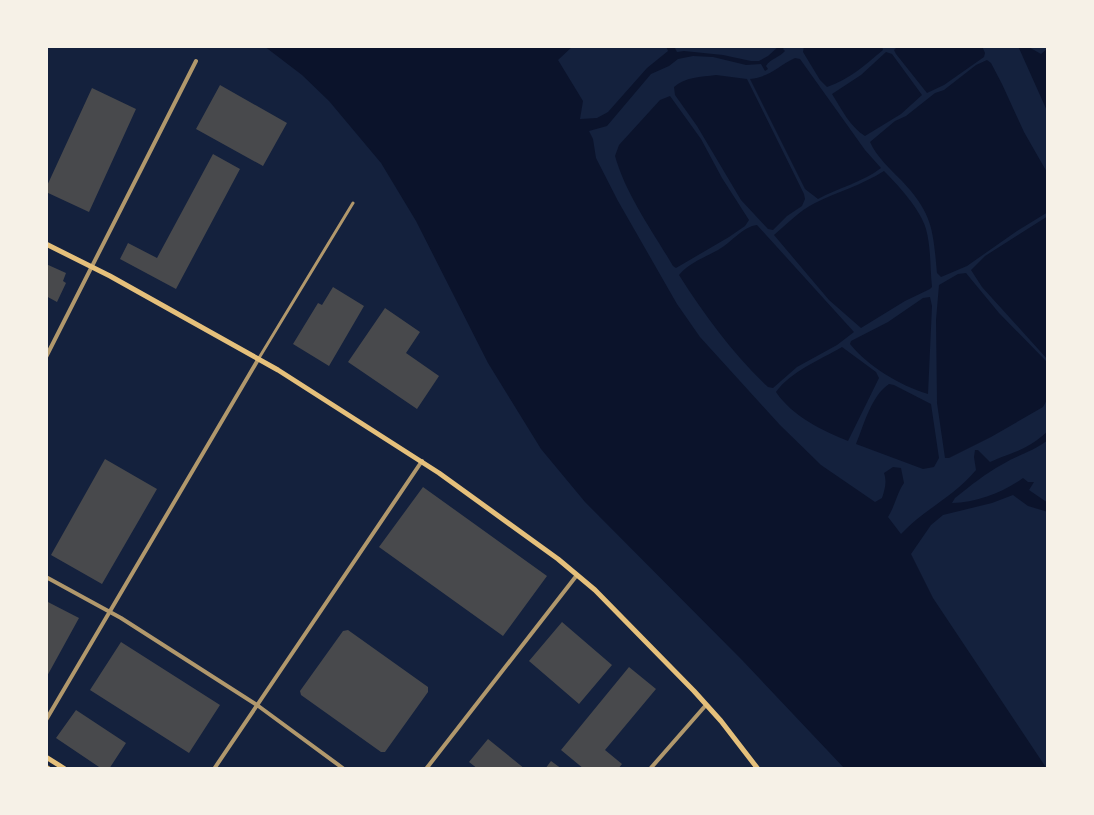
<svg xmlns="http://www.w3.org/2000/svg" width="1094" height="815" font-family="Karla,sans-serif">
  <rect width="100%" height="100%" fill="#14213d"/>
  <!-- water -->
  <path fill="#0b132b" d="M264,46H573L558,60L583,101L580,119L597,118L608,112L647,68L668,51L666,46H674L677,52L684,51L723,55L751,61H759L768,56L779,46H785L783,49L785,51C780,57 770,59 766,66L768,69L765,71L761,64L746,65L713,57L693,56L678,59L669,66L651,74L607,126L589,131L593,139L596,158L618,201L677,304L700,337L780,425L821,465L875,502L882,498C885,489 887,482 884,473L893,467L901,468L904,483C897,493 895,506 888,517L901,534C923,510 955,496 976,470L974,457L975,450H978L990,462C1015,451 1026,451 1048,431V440C1034,451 1018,455 1003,464C986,473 970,486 955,498L952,503C977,502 1002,493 1023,478L1028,482H1034L1029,490L1048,503V512L1028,506L1013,495L992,503L943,515L931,525L911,554L933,598L1047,769H845L742,660L585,502L541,449L488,363L416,221L381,163L329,101L302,75Z
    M804,46H882L883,50C865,65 850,79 827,87L820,80L803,52Z
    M898,46H982L985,53L984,57L944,85L927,93L896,54L894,50Z
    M1018,46H1027L1041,54L1048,48V113Z
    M886,52L892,54L922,95L901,114L865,136C850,127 841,108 832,94L861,75Z
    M795,58L800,59L865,150L881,168C863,182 838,188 818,199L805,189L750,79C773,76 777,66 795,58Z
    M987,60L991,63L1002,84L1024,132L1048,174V212L1017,231L967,266L941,277L937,273C933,230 933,214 902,181C891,170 876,156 870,142L895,121L906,116L935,93L944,90L976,65Z
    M716,75L747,79L804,194L805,199L802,206L787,216L773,230L768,229L741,200L697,126L675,95L674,87C685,77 701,77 716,75Z
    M670,96L701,139L722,178L749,220L745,226L729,237L676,268L673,266C652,230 626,195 615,156L619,145L660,100Z
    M884,171C898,185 921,210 926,229C931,247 930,268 932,287L930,289L905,301L861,328L829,300L774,235C787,224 799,211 815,203C837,192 862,185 884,171Z
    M1048,216V360L982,287L971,270L985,256Z
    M757,225L854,332L837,345L797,367L773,388L768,387C733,354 705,316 679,275C690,262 704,258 718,250C731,243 742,227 757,225Z
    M966,273L999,313L1046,361C1050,374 1051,396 1043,407L991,437L949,458H945L937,403L936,320L939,285L958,274Z
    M930,297L932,306L928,394C899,385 869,367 850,344L851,341L888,322L923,298Z
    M842,347L876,372L879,378L848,441C823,431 792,416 776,392C791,371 820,360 842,347Z
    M889,384L894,385L931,404L939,458L934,467L923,469L856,444C864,425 871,396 889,384Z"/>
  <!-- building -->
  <path fill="#48494c" d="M220,85L287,123L263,166L196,129Z
    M92,88L136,109L89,212L46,192V188Z
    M213,154L240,169L176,289L120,259L128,243L157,258Z
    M46,264L66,273L63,281L66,283L57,302L46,296Z
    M333,287L364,306L329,366L293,344L318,303L322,305Z
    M385,308L420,332L406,353L439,376L417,409L348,362Z
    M105,459L157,489L102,584L51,555Z
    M423,487L547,576L503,636L379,547Z
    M46,601L79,618L46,678Z
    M562,622L612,665L579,704L529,661Z
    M348,630L428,687V692L385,752H381L301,695L300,691L343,631Z
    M121,642L220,705L189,753L90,690Z
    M629,667L656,689L605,750L622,764L618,769H584L561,750Z
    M76,710L126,743L109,769H102L56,738Z
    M488,739L525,769H478L469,762Z
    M551,761L562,769H545Z"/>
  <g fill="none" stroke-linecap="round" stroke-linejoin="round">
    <!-- minor -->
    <path stroke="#b1986c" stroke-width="3" d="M259,358L353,203"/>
    <!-- tertiary -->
    <path stroke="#b1986c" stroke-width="4" d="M46,357L196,61
      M46,577L121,618L257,705L344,769
      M46,720L259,358
      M214,769L422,461
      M426,769L577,575
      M650,769L706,705"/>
    <!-- secondary -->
    <path stroke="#e5c07b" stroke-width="5" d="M46,244L110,276L278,370L439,473L558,559L595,590L694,691L721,721L758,769
      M46,757L65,769
      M46,767L49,769"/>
  </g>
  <!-- border -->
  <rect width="1094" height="815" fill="none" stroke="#f6f1e7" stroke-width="96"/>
</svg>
